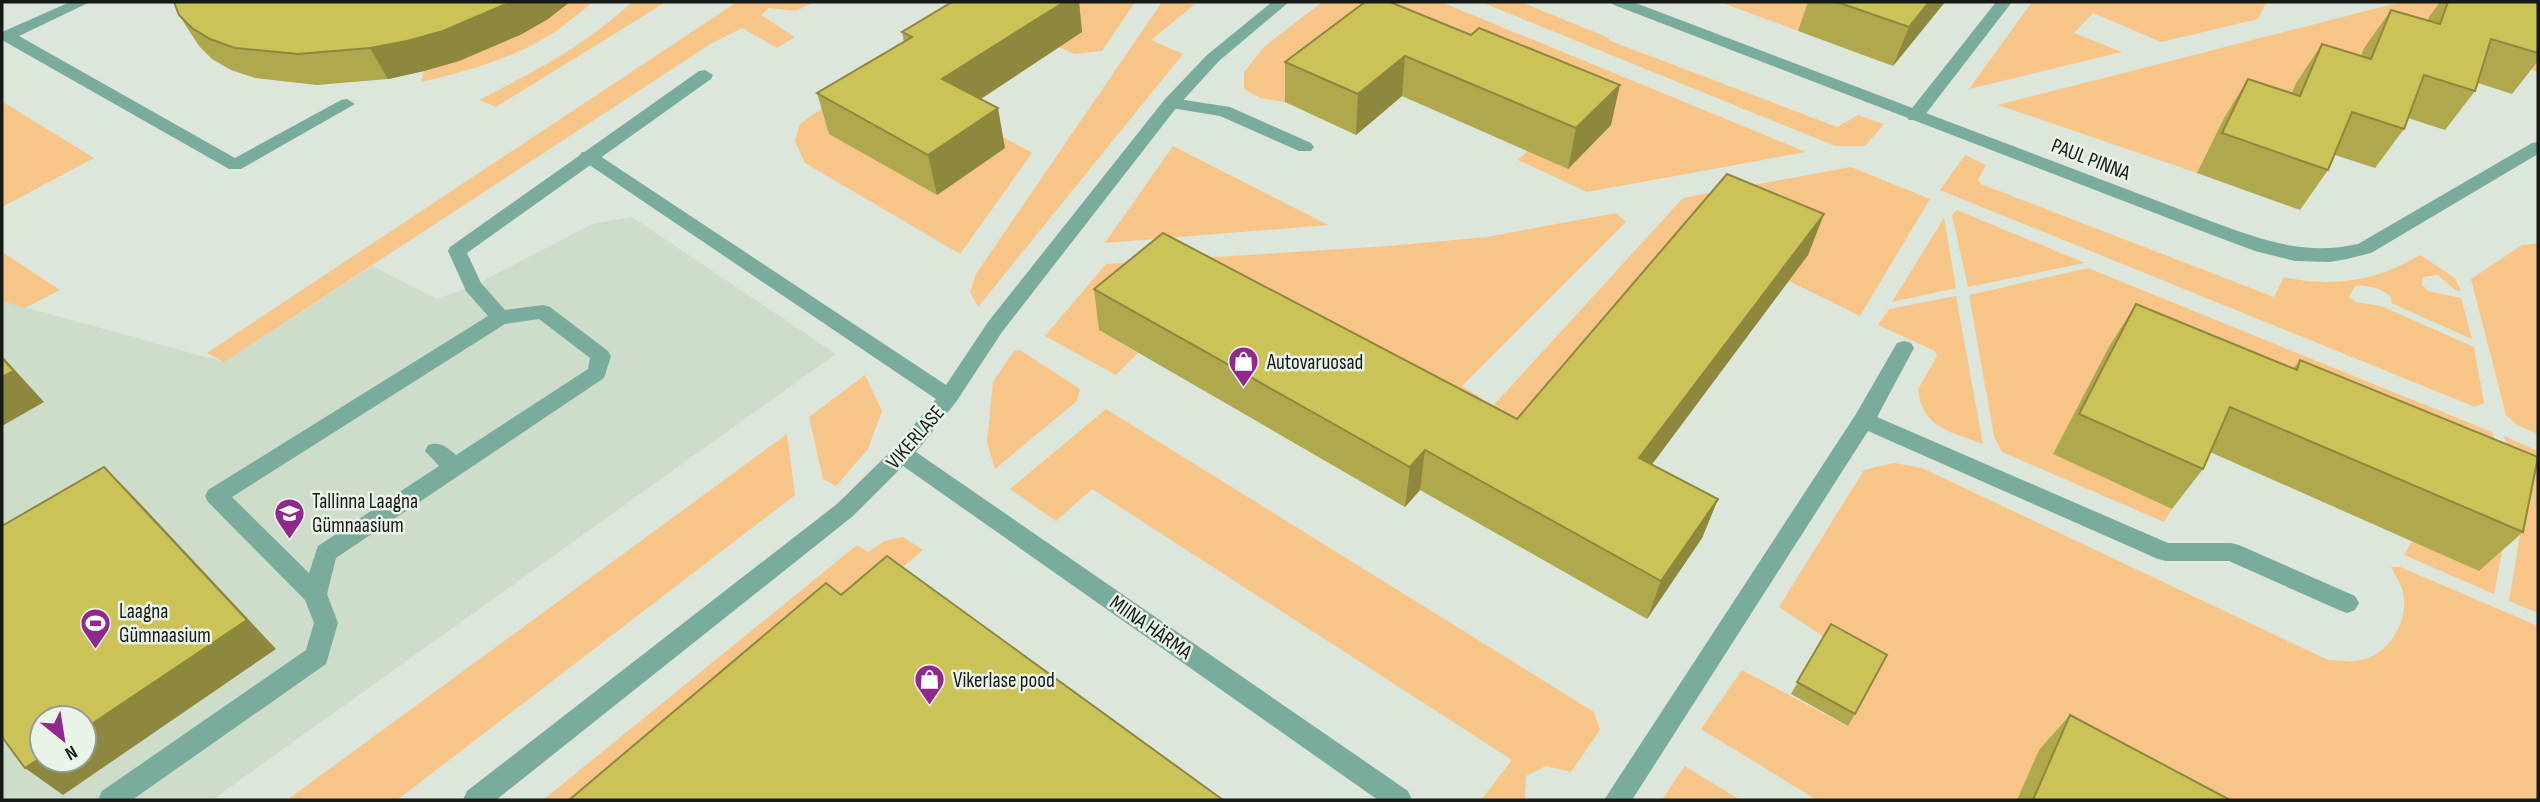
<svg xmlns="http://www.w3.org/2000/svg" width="2540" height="802" font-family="'Sofia Sans Condensed',sans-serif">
  <rect width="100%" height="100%" fill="#dce6da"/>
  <!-- built -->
  <path fill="#cedcca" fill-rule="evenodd" d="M632,217L836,354L212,800H2V301L224,362L372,266L437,299L473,286L592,224ZM42,718H84V760H42Z"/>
  <!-- green -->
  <path fill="#f8c588" d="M570,2H593C581,11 570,21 559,29C519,57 468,71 421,82L424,71C477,56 525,36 570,2Z
    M632,2H666L496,107L479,100C537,70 583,47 632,2Z
    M728,2H815L795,11L769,8L761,15L795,37L777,48L742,28L712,43L224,362L207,353L734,4Z
    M946,2H1135L1102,51L1074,54L1059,47L1082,32L830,133L937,195L984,126L1032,153L960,254L805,163L795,141L800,124L812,115L867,81L964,11Z
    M1162,2H1185L1194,5L1151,40L1183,54L978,307L970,292L976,274Z
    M1322,2H1441L1806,152L1587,192L1518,160L1528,151L1568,169L1474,68L1285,102L1260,98L1244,89V72L1264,47Z
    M1481,2H1521L1609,38L1608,40L1837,127L1858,115L1884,124L1865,146H1835Z
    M1720,2H1825L1798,31Z
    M2032,2H2266L2258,19L2161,42L2093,13L2074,33L2122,52L1969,89Z
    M2401,2H2486L2538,18V72L2519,66L2412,63L2274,135L2224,118L2197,173L1998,105Z
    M3,102L94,158L2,207Z
    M1173,146L1328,225L1105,243Z
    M1965,155L1986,165L1978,180L1981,184L2274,297L2284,277C2333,288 2378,281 2420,255L2455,278L2461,291L2455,290L2438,275L2423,277L2422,285L2428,291L2461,298L2472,339L2391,303V297C2381,288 2369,285 2355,286L2349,297L2356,302L2381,306L2474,347L2484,403L2475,407L1940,190Z
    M1851,167L1930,199L1860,316L1789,281L1492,479L1099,330L1138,353L1116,375L1045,336L1106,264L1389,246L1487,237L1616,213L1626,222L1462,386L1493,406L1683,198Z
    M1957,210L2085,263L1968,287L1952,215Z
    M1944,218L1956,288L1892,302Z
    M2538,243V434L2517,425L2506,415L2471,279L2522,245Z
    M2,252L60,290L25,308L2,301Z
    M2088,268L2492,432L2513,495L2494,594L2404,555L2412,541L2479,571L2269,400L2053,454L2172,509L2164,522L2002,452L1994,436L1969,295Z
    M1956,296L1983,444C1951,431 1922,429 1918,389L1937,356L1935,351L1878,325L1889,309Z
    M1020,350L1080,389L1077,401L995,469L987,442L993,382L1014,351Z
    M865,375L882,411L868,449L836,486L823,479L809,417Z
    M1106,409L1594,712L1600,730L1571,772L1546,766L1526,776L1525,800H1481L1512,760L1092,489L1056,521L1010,489Z
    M787,434L795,495L397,800H287Z
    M2504,436L2538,451V613L2509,601L2526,499Z
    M1894,463L1922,468L2328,660C2337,660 2347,662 2356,661C2387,658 2410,622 2403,592C2401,584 2395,575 2391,567H2400L2538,626V800H2130L2039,751L2017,800H1817L1701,729L1742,670L1847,726L1824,637L1779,607L1864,470Z
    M903,537L923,550L629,800H543L857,545L868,552L885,541Z
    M1685,766L1740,800H1662Z"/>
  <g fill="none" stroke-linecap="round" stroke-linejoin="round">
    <!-- service -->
    <path fill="#79ac9c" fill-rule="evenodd" d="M70,2H90L19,36L235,158L341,100L347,99L355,104L241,169H229L2,40V32Z
      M1996,2H2012L1921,120H1909L1906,116L1909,112Z
      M705,70L713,75L711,79L467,253L481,283L505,310L543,305L550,307L608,351L611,356L604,378L336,558L327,594L338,623L326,664L132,800H98L102,791L306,650L314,623L305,600L208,502L205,496L208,490L488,316L466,291L448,251L450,247L699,71ZM539,319L590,358L588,369L456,455C447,448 441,441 428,445L425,451L439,466L318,546L309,573L232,497L505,324Z
      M1171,98L1230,107L1311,143L1314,147L1311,151H1299L1220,116L1165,107L1163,103Z
      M1904,341L1911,343L1914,348L1877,417L2168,543H2231L2239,545L2355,596L2359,603L2355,610L2347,613L2339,610L2229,561H2166L2158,559L1868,431L1632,800H1604L1856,414L1897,343Z"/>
    <!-- minor -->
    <path fill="#79ac9c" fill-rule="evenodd" d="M1272,2H1289L1219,61L1177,107L1002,332L956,402L916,452L1408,791L1412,800H1378L903,466L853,516L496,800H463L467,791L837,504L894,448L936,399L582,160L579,156L582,152H594L946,385L988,322L1165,99L1207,55Z
      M1611,2H1633L2213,222C2262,240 2305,256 2358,244L2532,143L2538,142V154L2371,253L2347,259L2330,262L2295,261L2255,251L2199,230L1614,5Z"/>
  </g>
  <!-- wall -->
  <path fill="#afa84c" d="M952,2H1079L1082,32L981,99L1005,148L937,195L829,134L817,93L904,42L902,32Z
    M1365,2L1611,125L1568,169L1402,96L1356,135L1285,102V62Z
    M1808,2H1945L1893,66L1798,31Z
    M2440,2H2538V61L2512,94L2478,83L2475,91L2445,130L2408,118L2404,129L2375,168L2335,155L2328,170L2300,210L2197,173L2224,118L2248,79L2292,93L2296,83L2322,44L2361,56L2364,48L2391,10L2427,21L2429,17Z
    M179,15L548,19L522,34L459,61L424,71L388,79L317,85L255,78L231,70L212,59L199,46Z
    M1824,214L1808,255L1651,465L1718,499L1702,538L1647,619L1420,490L1405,507L1099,330L1094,289L1517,419Z
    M2136,304L2293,369L2300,360L2523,532L2479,571L2210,452L2203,469L2172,509L2053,454L2110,345Z
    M1831,624L1855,714L1848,726L1791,694Z
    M2070,715L2230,800H2017L2039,750Z"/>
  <!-- shaded-wall -->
  <path fill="#8e883e" d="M511,2H570L548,19L522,34L459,61L424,71L388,79L370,48Z
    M1064,2H1079L1082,32L950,119L942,79Z
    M1929,2H1945L1893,66L1909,27Z
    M1405,56L1402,96L1356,135L1358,94Z
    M1620,85L1611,125L1568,169L1576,128Z
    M998,108L1005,148L937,195L928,155Z
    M1824,214L1808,255L1627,498L1639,458Z
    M2,356L44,402L2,426Z
    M1425,450L1420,490L1405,507L1410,467Z
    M104,467L134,497L276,649L63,795L25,768L42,757V760H84V729Z
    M1718,499L1702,538L1647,619L1661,581Z"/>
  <!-- building -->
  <path fill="#cbc358" stroke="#8e883e" stroke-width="2" d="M174,2H511L443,31L407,41L370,48L298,54L235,48L210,39L192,28L179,15Z
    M952,2H1064L942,79L998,108L928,155L817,93L912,37L902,32Z
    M1365,2H1390L1471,35L1479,28L1620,85L1576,128L1405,56L1358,94L1285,62Z
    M1837,2H1929L1909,27Z
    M2448,2H2538V53L2491,39L2475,91L2424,75L2404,129L2352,112L2328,170L2222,133L2248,79L2300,96L2322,44L2371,59L2391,10L2440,24Z
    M1727,174L1824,214L1639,458L1718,499L1661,581L1425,450L1410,467L1094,289L1163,233L1517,419Z
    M2136,304L2297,370L2300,360L2538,457L2523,532L2230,407L2203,469L2079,414Z
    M2,358L14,371L2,377Z
    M104,467L247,620L84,729V718H42V757L25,768L2,737V526Z
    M887,556L1223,800H569L826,583L841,595Z
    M1831,624L1887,655L1855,714L1797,682Z
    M2070,715L2230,800H2033Z"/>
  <!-- icons -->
  <defs>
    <symbol id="shop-pin" viewBox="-11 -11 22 30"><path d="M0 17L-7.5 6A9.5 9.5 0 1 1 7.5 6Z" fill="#91288d" stroke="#e9f3e7"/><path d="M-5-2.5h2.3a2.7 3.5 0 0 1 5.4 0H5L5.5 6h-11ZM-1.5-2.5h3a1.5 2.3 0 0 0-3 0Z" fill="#fff"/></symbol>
    <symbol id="school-pin" viewBox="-11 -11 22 30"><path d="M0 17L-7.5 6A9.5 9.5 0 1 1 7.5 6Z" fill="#91288d" stroke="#e9f3e7"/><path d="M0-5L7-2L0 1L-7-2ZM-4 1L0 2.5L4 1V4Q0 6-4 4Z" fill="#fff"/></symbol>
    <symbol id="stadium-pin" viewBox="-11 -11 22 30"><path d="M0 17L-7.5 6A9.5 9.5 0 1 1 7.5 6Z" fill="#91288d" stroke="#e9f3e7"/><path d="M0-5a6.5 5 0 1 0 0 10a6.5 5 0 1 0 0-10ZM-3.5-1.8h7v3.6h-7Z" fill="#fff"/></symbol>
  </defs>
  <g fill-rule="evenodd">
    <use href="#shop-pin" x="1226" y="344" width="35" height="47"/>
    <use href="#school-pin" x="272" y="496" width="35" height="47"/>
    <use href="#stadium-pin" x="78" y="606" width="35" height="47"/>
    <use href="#shop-pin" x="912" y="662" width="35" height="47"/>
  </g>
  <g text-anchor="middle" stroke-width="5" stroke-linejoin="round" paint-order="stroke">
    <!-- street labels -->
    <g font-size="21" fill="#161a16" stroke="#e9f3e7">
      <text transform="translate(2091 159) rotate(21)" y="7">PAUL PINNA</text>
      <text transform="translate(915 437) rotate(-49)" y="7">VIKERLASE</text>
      <text transform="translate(1151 627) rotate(35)" y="7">MIINA HÄRMA</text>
    </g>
    <!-- poi labels -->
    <g font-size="21" fill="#161a16" stroke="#e9f3e7" text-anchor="start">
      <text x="1267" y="369">Autovaruosad</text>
      <text x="312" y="508">Tallinna Laagna<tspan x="312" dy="24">Gümnaasium</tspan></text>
      <text x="119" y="618">Laagna<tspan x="119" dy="24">Gümnaasium</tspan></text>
      <text x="953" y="687">Vikerlase pood</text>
    </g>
  </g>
  <!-- border -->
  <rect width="2540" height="802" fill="none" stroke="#161a16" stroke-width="7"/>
  <!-- north arrow -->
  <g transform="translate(63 739) rotate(150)"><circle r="33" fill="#e9f3e7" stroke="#959c93" stroke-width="2"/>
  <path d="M0-5L12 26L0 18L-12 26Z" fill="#91288d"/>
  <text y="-10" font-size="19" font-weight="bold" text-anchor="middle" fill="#161a16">N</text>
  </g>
</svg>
